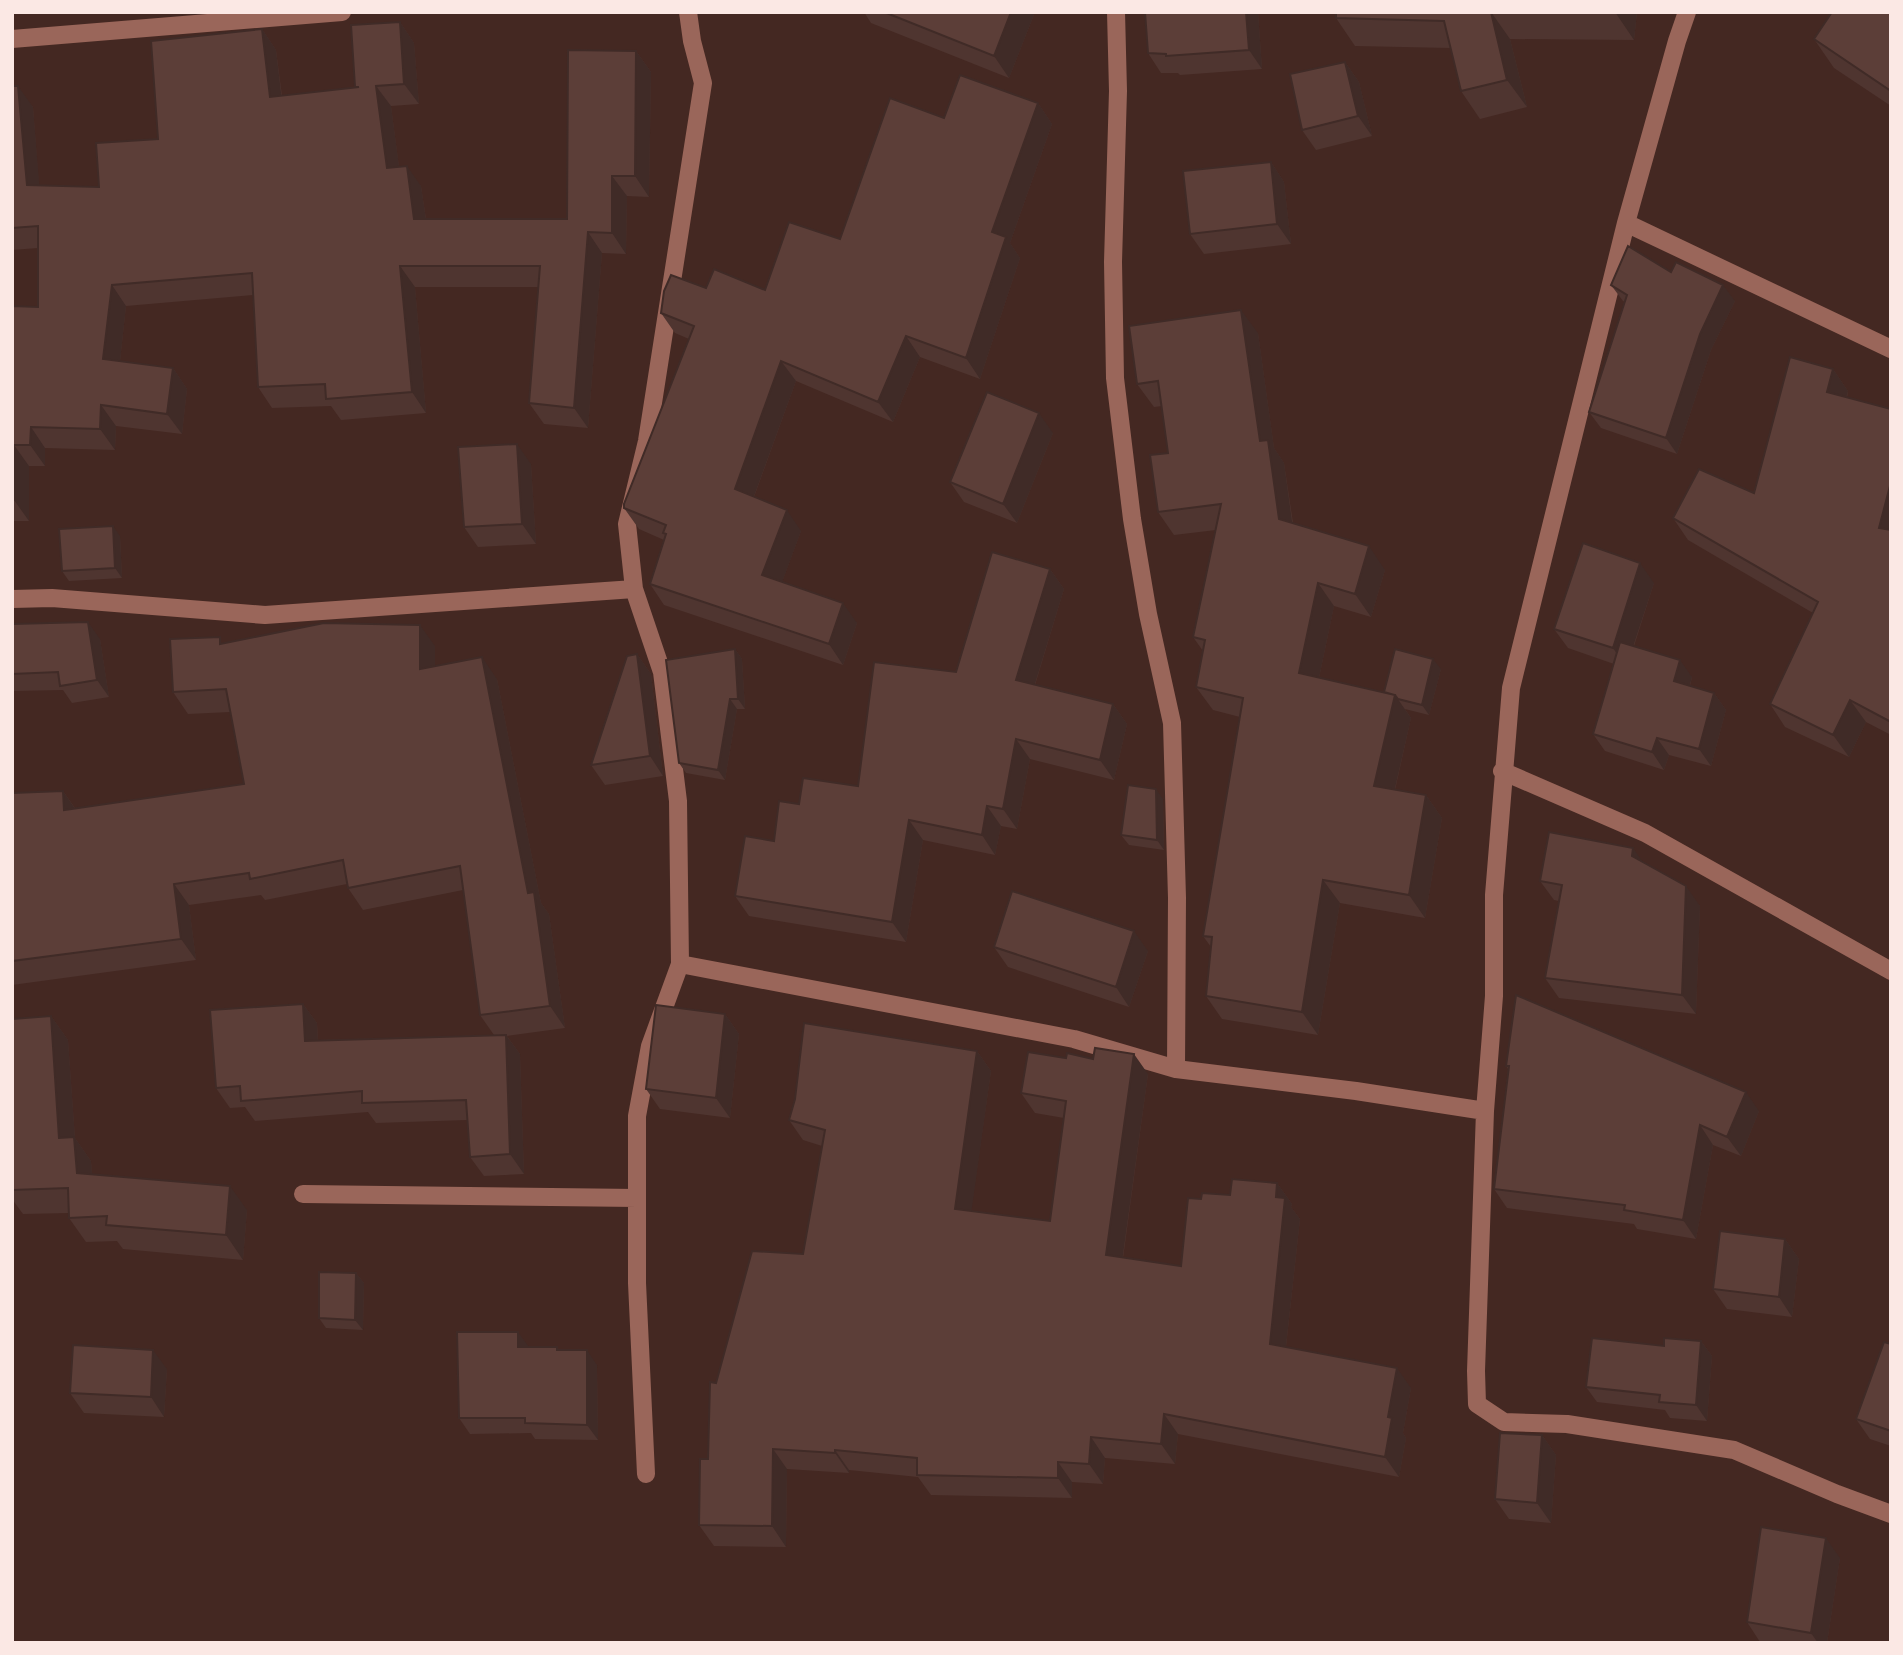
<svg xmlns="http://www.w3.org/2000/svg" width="1903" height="1655" font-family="'Roboto Condensed',sans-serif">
  <rect width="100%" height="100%" fill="#442822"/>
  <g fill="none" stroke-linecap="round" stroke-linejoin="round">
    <!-- minor -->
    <path stroke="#9a665a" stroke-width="18" d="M1116,12L1118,91L1113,262L1115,378L1132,519L1148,614L1172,723L1177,898L1176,1069
      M1687,12L1677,41L1626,223L1511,688L1494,895V996L1485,1111L1476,1371L1477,1404L1504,1422L1567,1424L1734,1450L1837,1494L1891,1514
      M12,39L342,12
      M1626,223L1891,349
      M12,599L52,598L265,615L634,589
      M1502,771L1645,833L1891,971
      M680,964L1074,1039L1176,1069L1356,1091L1485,1111
      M303,1194L637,1198
      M646,1474L637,1283V1116L650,1046L680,964L678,801L662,672L634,589L627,524L647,441L703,83L692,41L688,12"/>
  </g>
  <!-- wall -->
  <path fill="#4f3530" d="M864,12H1035L1009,78L871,23Z
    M1258,12L1262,69L1180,75L1178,73H1161L1148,53Z
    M1336,12H1637L1634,40L1510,39L1527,107L1480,119L1461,91L1450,48L1355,46L1336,18Z
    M1891,12V106L1834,68L1814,39Z
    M400,22L414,43L419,104L391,106L399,167L421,186L426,219H567L636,51L651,72L649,197L627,196L626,254L602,253L588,428L544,424L529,403L539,287H415L426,413L341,420L331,406L272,408L258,387L253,295L126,306L120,361L173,368L187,389L182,434L116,426L115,450L45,448V466H29V521H12V306L38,307V248L12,250V86L33,107L39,186L99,187L158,139L262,29L276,50L282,96L355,87Z
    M1345,62L1359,82L1372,136L1316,150L1302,130Z
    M1038,103L1052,124L1010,243L1020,258L980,379L920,357L893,422L796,381L754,497L801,531L782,582L857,623L843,665L664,605L650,584L664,540L639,529L624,508L689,339L675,333L661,313L706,288L765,290L840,239L944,118Z
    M1271,162L1284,182L1291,244L1204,254L1190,234Z
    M1611,285L1735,301L1711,350L1677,454L1601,428L1589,412L1625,302L1623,301Z
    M1258,333L1274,448L1284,463L1293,523L1385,570L1371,617L1334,606L1319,678L1384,692L1441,669L1429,715L1405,709L1411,718L1395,790L1426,795L1442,818L1425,918L1340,903L1318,1035L1222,1019L1206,996L1211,947L1203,936L1240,717L1213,710L1196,687L1203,651L1193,637L1216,530L1174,535L1158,512L1168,453L1162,406L1154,407L1137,384Z
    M1833,369L1848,391L1847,398L1891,409V735L1866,722L1849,757L1785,727L1770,704L1813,613L1688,540L1673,518L1754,493Z
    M1053,433L1017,523L964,502L950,482Z
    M531,464L536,544L478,547L464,527Z
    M120,536L122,578L69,581L62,571Z
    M1050,569L1064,589L1035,685L1113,704L1127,724L1114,780L1030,759L1017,829L1001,826L995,855L923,840L906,942L749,916L735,896L799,804L858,786L956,672Z
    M1654,583L1634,646L1692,677L1690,686L1714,693L1726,710L1711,766L1669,755L1664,770L1605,751L1593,734L1614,664L1568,648L1554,629Z
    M12,624L100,639L109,697L72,703L63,690L12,691Z
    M224,643L435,646V666L497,679L541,903L549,914L565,1028L507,1036L520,1054L524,1174L484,1176L470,1157L467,1120L376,1123L368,1112L255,1121L245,1107L230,1108L216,1088L303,1004L317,1023L318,1040L494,1035L480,1015L463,890L363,910L348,888L347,884L265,900L261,895L189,905L196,960L12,985V822L63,791L75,808L244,784L230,712L188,714L173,692Z
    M735,649L742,659L745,709H737L725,780L686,773L679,763Z
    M637,654L651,674L663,776L605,785L591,765Z
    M1163,799L1164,850L1129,845L1121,835Z
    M1643,862L1700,906L1696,1014L1559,998L1545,978L1559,901L1554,900L1540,881Z
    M994,947L1148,951L1129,1007L1008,967Z
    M725,1014L739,1034L730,1118L660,1109L646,1089Z
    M51,1016L68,1040L75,1138L91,1161L92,1175L247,1210L243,1260L123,1249L117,1241L86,1242L69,1218V1213L23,1214L12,1199V1019Z
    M977,1051L991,1071L971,1211L1050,1221L1064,1118L1035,1113L1021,1093L1148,1074L1123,1258L1181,1266L1201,1199L1230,1195L1277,1183L1292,1204L1291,1207L1300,1219L1286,1347L1411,1388L1403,1433L1406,1438L1399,1477L1178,1434L1175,1464L1105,1458L1103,1484L1072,1482V1498L931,1495L918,1477L849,1470V1473L787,1469L786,1547L714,1546L699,1525L716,1383L803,1254L822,1146L803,1140L789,1120Z
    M1506,1066L1759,1111L1741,1156L1713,1145L1696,1239L1637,1229L1634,1224L1507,1208L1494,1189L1508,1069Z
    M1785,1239L1799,1259L1792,1317L1727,1309L1713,1289Z
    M356,1273L364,1283L363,1330L326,1328L319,1318Z
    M1701,1341L1712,1356L1707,1421L1670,1418L1665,1410L1597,1402L1586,1387L1664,1346Z
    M1891,1344V1446L1870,1439L1856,1419Z
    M559,1350L597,1365L598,1440L535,1439L531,1433L470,1434L459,1418Z
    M167,1369L164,1417L84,1413L70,1393Z
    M1542,1435L1556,1455L1551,1523L1509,1519L1495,1499Z
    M1840,1558L1827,1643L1760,1642L1747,1622Z"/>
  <!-- shaded-wall -->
  <path fill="#402b27" d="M1011,12H1035L1009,78L994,56Z
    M1246,12H1258L1262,69L1249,50Z
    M1491,12L1510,39L1527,107L1507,80Z
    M1615,12H1637L1634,40Z
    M400,22L414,43L419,104L404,84Z
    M262,29L276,50L284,118L270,97Z
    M636,51L651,72L649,197L635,176Z
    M1345,62L1359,82L1372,136L1358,116Z
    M18,86L33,107L41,206L27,185Z
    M376,86L391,106L402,189L387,168Z
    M1038,103L1052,124L1010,243L1020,258L980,379L966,358L992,232Z
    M1271,162L1284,182L1291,244L1277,224Z
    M407,166L421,186L429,240L414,219Z
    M612,176L627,196L626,254L612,233Z
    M588,232L602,253L588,428L574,408Z
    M400,266L415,287L426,413L412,392Z
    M112,285L126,306L118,380L103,359Z
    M1723,285L1735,301L1711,350L1677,454L1666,438L1700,334Z
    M1241,310L1258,333L1274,448L1284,463L1295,543L1279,519L1260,441Z
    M906,336L920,357L893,422L878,402Z
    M781,361L796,381L749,510L735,489Z
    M173,368L187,389L182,434L167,414Z
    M1833,369L1848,391L1842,414L1827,392Z
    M101,405L116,426L115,450L100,429Z
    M1039,413L1053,433L1017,523L1003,504Z
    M31,427L45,448V466L30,445Z
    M517,444L531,464L536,544L522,524Z
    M14,445L29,466V521L14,500Z
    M1891,482V544L1879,528Z
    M787,510L801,531L777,596L762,575Z
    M113,526L120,536L122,578L115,568Z
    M1369,546L1385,570L1371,617L1355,594Z
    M1640,563L1654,583L1626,668L1613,648Z
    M1050,569L1064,589L1030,700L1016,680Z
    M1318,583L1334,606L1315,697L1299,673Z
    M843,603L857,623L843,665L829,644Z
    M88,622L100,639L109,697L97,680Z
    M420,625L435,646V691L420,669Z
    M735,649L742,659L745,709L738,699Z
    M637,654L651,674L663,776L650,756Z
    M482,657L497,679L541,903L549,914L565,1028L550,1006Z
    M1433,659L1441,669L1429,715L1422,705Z
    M1680,660L1692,677L1686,698L1674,681Z
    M1714,693L1726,710L1711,766L1699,749Z
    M1395,695L1411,718L1390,810L1374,786Z
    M730,699L737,709L725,780L718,770Z
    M1850,700L1866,722L1849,757L1833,735Z
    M1113,704L1127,724L1114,780L1100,760Z
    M1657,738L1669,755L1664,770L1652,752Z
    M1016,739L1030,759L1017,829L1003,809Z
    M1156,789L1163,799L1164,850L1157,840Z
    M63,791L78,813L64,810Z
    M1426,795L1442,818L1425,918L1409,895Z
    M987,806L1001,826L995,855L982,835Z
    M909,820L923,840L906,942L892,922Z
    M1633,848L1647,868L1632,856Z
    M1323,880L1340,903L1318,1035L1302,1012Z
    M174,884L189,905L196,960L181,939Z
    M1686,886L1700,906L1696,1014L1682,995Z
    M1134,931L1148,951L1129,1007L1116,987Z
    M303,1004L317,1023L319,1061L305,1041Z
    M725,1014L739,1034L730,1118L716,1098Z
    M51,1016L68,1040L75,1138L91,1161L94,1198L77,1173L59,1138Z
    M506,1035L520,1054L524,1174L510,1154Z
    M977,1051L991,1071L969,1229L955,1209Z
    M1134,1054L1148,1074L1120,1276L1106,1255Z
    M1746,1092L1759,1111L1741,1156L1727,1137Z
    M1700,1125L1713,1145L1696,1239L1683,1220Z
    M1277,1183L1292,1204L1291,1207L1300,1219L1284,1364L1270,1344Z
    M230,1186L247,1210L243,1260L226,1235Z
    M1785,1239L1799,1259L1792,1317L1779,1297Z
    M356,1273L364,1283L363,1330L355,1320Z
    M518,1332L529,1347H518Z
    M1701,1341L1712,1356L1707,1421L1696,1405Z
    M153,1350L167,1369L164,1417L151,1397Z
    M587,1350L597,1365L598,1440L587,1425Z
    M1397,1368L1411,1388L1403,1433L1406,1438L1399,1477L1385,1457L1388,1417Z
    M1164,1414L1178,1434L1175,1464L1161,1444Z
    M1542,1435L1556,1455L1551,1523L1537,1503Z
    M1091,1437L1105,1458L1103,1484L1089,1464Z
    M773,1449L787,1469L786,1547L772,1526Z
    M835,1450L849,1470V1473L835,1453Z
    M1058,1462L1072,1482V1498L1058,1478Z
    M1826,1538L1840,1558L1827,1643H1818L1811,1633Z"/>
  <!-- building -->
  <path fill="#5c3e38" stroke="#402b27" stroke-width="2" d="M884,12H1011L994,56Z
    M1145,12H1246L1249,50L1166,56V54L1148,53Z
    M1336,12H1491L1507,80L1461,91L1444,21L1336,18Z
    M1832,12H1891V91L1814,39Z
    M400,22L404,84L376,86L387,168L407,166L414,219H567L568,50L636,51L635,176H612V233L588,232L574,408L529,403L540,266H400L412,392L326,399L325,384L258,387L252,273L112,285L103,359L173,368L167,414L101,405L100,429L31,427L30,445H14V500H12V306L38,307V226L12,228V86H18L27,185L99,187L96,143L158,139L151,41L262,29L270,97L359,87H355L351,25Z
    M1345,62L1358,116L1302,130L1290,74Z
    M960,75L1038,103L992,232L1006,237L966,358L906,336L878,402L781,361L735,489L787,510L762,575L843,603L829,644L650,584L666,534L663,533L666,525L624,508V504L694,326L661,313L664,291L671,275L706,288L714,269L765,290L789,222L840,239L890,98L944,118Z
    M1271,162L1277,224L1190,234L1183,171Z
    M1628,246L1671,272L1676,262L1723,285L1700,334L1666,438L1589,412L1627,295L1611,285Z
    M1241,310L1260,441L1268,440L1279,519L1369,546L1355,594L1318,583L1299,673L1395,695L1374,786L1426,795L1409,895L1323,880L1302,1012L1206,996L1212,937L1203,936L1243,698L1196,687L1205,640L1193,637L1221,504L1158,512L1150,455L1168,453L1158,381L1137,384L1129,326Z
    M1790,357L1833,369L1827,392L1891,409V482L1879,528L1891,530V722L1850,700L1833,735L1770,704L1818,602L1673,518L1699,469L1754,493Z
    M987,392L1039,413L1003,504L950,482Z
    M517,444L522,524L464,527L458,447Z
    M113,526L115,568L62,571L59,529Z
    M1583,543L1640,563L1613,648L1554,629Z
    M992,552L1050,569L1016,680L1113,704L1100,760L1016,739L1003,809L987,806L982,835L909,820L892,922L735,896L745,836L774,841L779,801L799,804L803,778L858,786L874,662L956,672Z
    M88,622L97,680L60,686L58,672L12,674V624Z
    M324,623L420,625V669L482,657L528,893L534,892L550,1006L480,1015L460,866L348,888L343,860L250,879L249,873L174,884L181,939L12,961V822H13L12,793L63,791L64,810L244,784L226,689L173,692L170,639L220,637V644Z
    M1620,642L1680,660L1674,681L1714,693L1699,749L1657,738L1652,752L1593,734Z
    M735,649L738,699H730L718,770L679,763L666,660Z
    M1395,649L1433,659L1422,705L1398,699L1395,695L1384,692Z
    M637,654L650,756L591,765L627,656Z
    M1128,785L1156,789L1157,840L1121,835Z
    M1549,832L1633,848L1632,856L1686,886L1682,995L1545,978L1562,885L1540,881Z
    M1012,891L1134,931L1116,987L994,947Z
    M1516,995L1746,1092L1727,1137L1700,1125L1683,1220L1624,1210L1625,1205L1494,1189L1509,1066H1506Z
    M303,1004L305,1041L506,1035L510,1154L470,1157L466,1100L362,1103V1091L241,1101L240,1086L216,1088L210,1010Z
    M656,1005L725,1014L716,1098L646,1089Z
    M51,1016L59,1138L74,1137L77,1173L230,1186L226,1235L106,1225L107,1216L69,1218L68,1188L12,1190V1019Z
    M804,1023L977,1051L955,1209L1050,1221L1066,1101L1021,1093L1028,1052L1066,1058L1067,1053L1093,1059L1095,1048L1134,1054L1106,1255L1181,1266L1188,1198L1201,1199L1202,1193L1230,1195L1232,1179L1277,1183L1276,1197L1285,1198L1270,1344L1397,1368L1388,1417L1392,1418L1385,1457L1164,1414L1161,1444L1091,1437L1089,1464L1058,1462V1478L917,1475V1458L835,1450V1453L773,1449L772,1526L699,1525L700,1459H708L710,1382L716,1383L752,1251L803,1254L825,1130L789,1120L795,1099Z
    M1720,1231L1785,1239L1779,1297L1713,1289Z
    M319,1272L356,1273L355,1320L319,1318Z
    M457,1332H518V1347H557V1350H587V1425L525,1423V1418H459Z
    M1592,1338L1664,1346V1338L1701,1341L1696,1405L1659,1402L1660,1395L1586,1387Z
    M1884,1342L1891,1344V1431L1856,1419Z
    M73,1345L153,1350L151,1397L70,1393Z
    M1500,1433L1542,1435L1537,1503L1495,1499Z
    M1761,1527L1826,1538L1811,1633L1747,1622Z"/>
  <!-- border -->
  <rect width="1903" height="1655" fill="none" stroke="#fbe8e4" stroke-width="28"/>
</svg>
